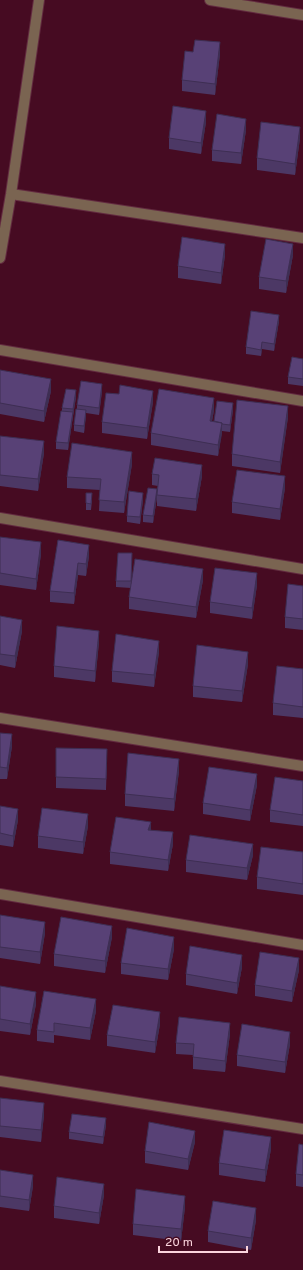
<svg xmlns="http://www.w3.org/2000/svg" width="303" height="1270" font-family="Overpass,sans-serif">
  <rect width="100%" height="100%" fill="#460b22"/>
  <g fill="none" stroke-linecap="round" stroke-linejoin="round">
    <defs>
      <path id="minor" d="M210,0L303,15
        M11,194L303,238
        M0,258L11,194L39,0
        M0,350L303,401
        M0,518L303,569
        M0,718L303,766
        M0,894L303,945
        M0,1081L303,1129"/>
    </defs>
    <!-- minor casing -->
    <use href="#minor" stroke="#632b40" stroke-width="12"/>
    <!-- minor -->
    <use href="#minor" stroke="#7a6451" stroke-width="10"/>
  </g>
  <!-- wall -->
  <path fill="#4c3865" d="M193,52L220,54L215,95L182,91V80Z
    M206,122L201,154L169,149V138Z
    M246,130L241,164L212,161V150Z
    M300,138L295,175L257,170V158Z
    M225,255L221,284L178,278V266Z
    M293,255L286,293L259,289V277Z
    M279,321L274,351L262,349L261,356L246,354V347Z
    M303,359V386L288,384V377Z
    M0,370L51,391L44,422L0,414Z
    M102,391L99,415L86,413L84,433L74,431V425L77,409V405Z
    M76,397L73,416L68,450L56,449V442L62,411V408Z
    M153,402L147,439L102,433V422Z
    M214,410L212,421H214L233,410L230,432L222,431L218,456L151,445V433Z
    M288,417L280,473L232,466V454Z
    M0,436L44,453L38,491L0,486Z
    M132,464L124,513L99,511L100,490L67,488V477Z
    M152,474L202,476L196,511L157,506V497L153,523L143,522V515L157,489L158,486L152,485Z
    M285,488L280,520L232,513V502Z
    M92,500L91,510H86V503Z
    M143,500L140,524L127,522V516Z
    M0,537L41,554L36,590L0,585Z
    M58,540L89,556L86,576L78,575L74,604L50,602V591Z
    M132,560L131,588L116,587V581Z
    M203,580L196,618L129,609V597Z
    M257,585L252,619L210,613V602Z
    M303,586V630L285,628V617Z
    M0,616L22,631L15,668L0,665Z
    M99,642L95,682L54,677V666Z
    M159,652L154,687L112,682V671Z
    M248,664L242,702L193,697V686Z
    M303,669V718L273,715V703Z
    M0,733L12,746L7,779H0Z
    M56,748L107,760L106,790L56,788Z
    M179,771L174,811L125,806V794Z
    M303,781V826L270,822V810Z
    M257,785L250,821L203,814V803Z
    M0,806L18,820L13,847L0,845Z
    M88,826L83,854L38,848V836Z
    M173,844L168,871L110,864V852Z
    M303,852V895L257,889V877Z
    M253,855L247,880L186,872V860Z
    M0,915L45,933L40,964L0,958Z
    M112,937L105,973L54,966V954Z
    M174,949L168,980L121,974V963Z
    M242,967L237,994L186,985V974Z
    M299,970L292,1002L255,996V985Z
    M0,986L36,1004L30,1035L0,1031Z
    M44,991L96,1011L90,1040L54,1035V1043L37,1041V1030Z
    M160,1024L155,1053L107,1046V1035Z
    M230,1034L225,1072L193,1069V1055L176,1054V1043Z
    M290,1044L285,1073L237,1066V1055Z
    M0,1098L44,1115L41,1142L0,1137Z
    M106,1125L103,1144L69,1139V1132Z
    M195,1142L188,1170L145,1163V1151Z
    M303,1145V1187L296,1186V1174Z
    M271,1149L265,1182L219,1175V1163Z
    M0,1170L33,1186L29,1211L0,1207Z
    M104,1195L99,1224L54,1218V1206Z
    M185,1207L181,1241L133,1235V1224Z
    M256,1220L251,1250L208,1242V1231Z"/>
  <!-- shaded-wall -->
  <path fill="#3e2e53" d="M220,42V54L215,95V84Z
    M206,111V122L201,154V143Z
    M246,119V130L241,164V153Z
    M300,127V138L295,175V164Z
    M225,244V255L221,284V273Z
    M293,244V255L286,293V281Z
    M279,315V321L274,351V344Z
    M262,342V349L261,356V350Z
    M51,379V391L44,422V411Z
    M102,384V391L99,415V408Z
    M76,390V397L73,416L68,450V443L73,409Z
    M153,391V402L147,439V428Z
    M214,398V410L210,432V421Z
    M233,403V410L230,432V425Z
    M288,406V417L280,473V462Z
    M86,410V417L84,433V426Z
    M222,423V434L218,456V445Z
    M44,441V453L38,491V479Z
    M132,452V464L124,513V502Z
    M202,465V476L196,511V499Z
    M285,476V488L280,520V509Z
    M157,489V497L153,523V516Z
    M143,493V500L140,524V517Z
    M41,542V554L36,590V579Z
    M89,545V556L86,576V564Z
    M78,563V575L74,604V593Z
    M203,569V580L196,618V607Z
    M257,573V585L252,619V608Z
    M22,620V631L15,668V656Z
    M99,631V642L95,682V671Z
    M159,641V652L154,687V675Z
    M248,652V664L242,702V691Z
    M12,734V746L7,779V768Z
    M179,759V771L174,811V799Z
    M257,774V785L250,821V810Z
    M18,809V820L13,847V836Z
    M88,814V826L83,854V842Z
    M151,822V834L148,830Z
    M173,832V844L168,871V860Z
    M253,844V855L247,880V868Z
    M45,922V933L40,964V952Z
    M112,926V937L105,973V961Z
    M174,937V949L168,980V969Z
    M242,955V967L237,994V983Z
    M299,958V970L292,1002V991Z
    M36,992V1004L30,1035V1024Z
    M96,999V1011L90,1040V1028Z
    M160,1012V1024L155,1053V1042Z
    M230,1023V1034L225,1072V1061Z
    M290,1032V1044L285,1073V1062Z
    M44,1103V1115L41,1142V1130Z
    M106,1118V1125L103,1144V1137Z
    M195,1131V1142L188,1170V1159Z
    M271,1137V1149L265,1182V1170Z
    M33,1175V1186L29,1211V1200Z
    M104,1184V1195L99,1224V1213Z
    M185,1196V1207L181,1241V1229Z
    M256,1208V1220L251,1250V1238Z"/>
  <!-- building -->
  <path fill="#584176" stroke="#3e2e53" d="M195,40L220,42L215,84L182,80L185,51L193,52Z
    M173,106L206,111L201,143L169,138Z
    M217,114L246,119L241,153L212,150Z
    M261,122L300,127L295,164L257,158Z
    M182,237L225,244L221,273L178,266Z
    M266,239L293,244L286,281L259,277Z
    M251,311L279,315L274,344L262,342L261,350L246,347Z
    M292,357L303,359V379L288,377Z
    M0,370L51,379L44,411L0,403Z
    M81,381L102,384L99,408L77,405Z
    M120,385L153,391L147,428L102,422L106,393L119,394Z
    M66,389L76,390L73,409L62,408Z
    M159,389L214,398L210,421L222,423L218,445L151,433Z
    M237,400L288,406L280,462L232,454Z
    M217,401L233,403L230,425L222,424V423L214,421Z
    M76,409L86,410L84,426L74,425Z
    M61,411L73,412L68,443L56,442Z
    M0,436L44,441L38,479L0,475Z
    M72,443L132,452L124,502L99,500L101,479L67,477Z
    M155,458L202,465L196,499L157,495L159,475L152,474Z
    M237,470L285,476L280,509L232,502Z
    M148,488L157,489L153,516L143,515Z
    M129,491L143,493L140,517L127,516Z
    M86,493H92L91,504L86,503Z
    M0,537L41,542L36,579L0,573Z
    M58,540L89,545L86,564L78,563L74,593L50,591Z
    M118,553H132L131,581H116Z
    M135,559L203,569L196,607L129,597Z
    M215,568L257,573L252,608L210,602Z
    M288,584L303,586V619L285,617Z
    M0,616L22,620L15,656L0,654Z
    M57,626L99,631L95,671L54,666Z
    M116,634L159,641L154,675L112,671Z
    M197,645L248,652L242,691L193,686Z
    M277,666L303,669V707L273,703Z
    M0,733L12,734L7,768L0,767Z
    M56,748L107,749L106,779L56,777Z
    M128,753L179,759L174,799L125,794Z
    M209,767L257,774L250,810L203,803Z
    M275,777L303,781V815L270,810Z
    M0,806L18,809L13,836L0,833Z
    M42,808L88,814L83,842L38,836Z
    M116,817L151,822L148,830L173,832L168,860L110,852Z
    M190,835L253,844L247,868L186,860Z
    M261,847L303,852V884L257,877Z
    M0,915L45,922L40,952L0,947Z
    M61,917L112,926L105,961L54,954Z
    M127,928L174,937L168,969L121,963Z
    M190,946L242,955L237,983L186,974Z
    M260,952L299,958L292,991L255,985Z
    M0,986L36,992L30,1024L0,1019Z
    M44,991L96,999L90,1028L54,1023V1032L37,1030Z
    M113,1005L160,1012L155,1042L107,1035Z
    M179,1017L230,1023L225,1061L193,1057L194,1044L176,1043Z
    M242,1024L290,1032L285,1062L237,1055Z
    M0,1098L44,1103L41,1130L0,1126Z
    M72,1114L106,1118L103,1137L69,1132Z
    M149,1122L195,1131L188,1159L145,1151Z
    M224,1130L271,1137L265,1170L219,1163Z
    M299,1144L303,1145V1175L296,1174Z
    M0,1170L33,1175L29,1200L0,1196Z
    M57,1177L104,1184L99,1213L54,1206Z
    M136,1189L185,1196L181,1229L133,1224Z
    M213,1201L256,1208L251,1238L208,1231Z"/>
  <!-- scale -->
  <path d="M159 1246v6h88v-6" fill="none" stroke="#fbd4dd" stroke-width="2"/>
  <text x="165" y="1246" font-size="12" fill="#fbd4dd" stroke="#460b22" stroke-width="3" paint-order="stroke">20 m</text>
</svg>
